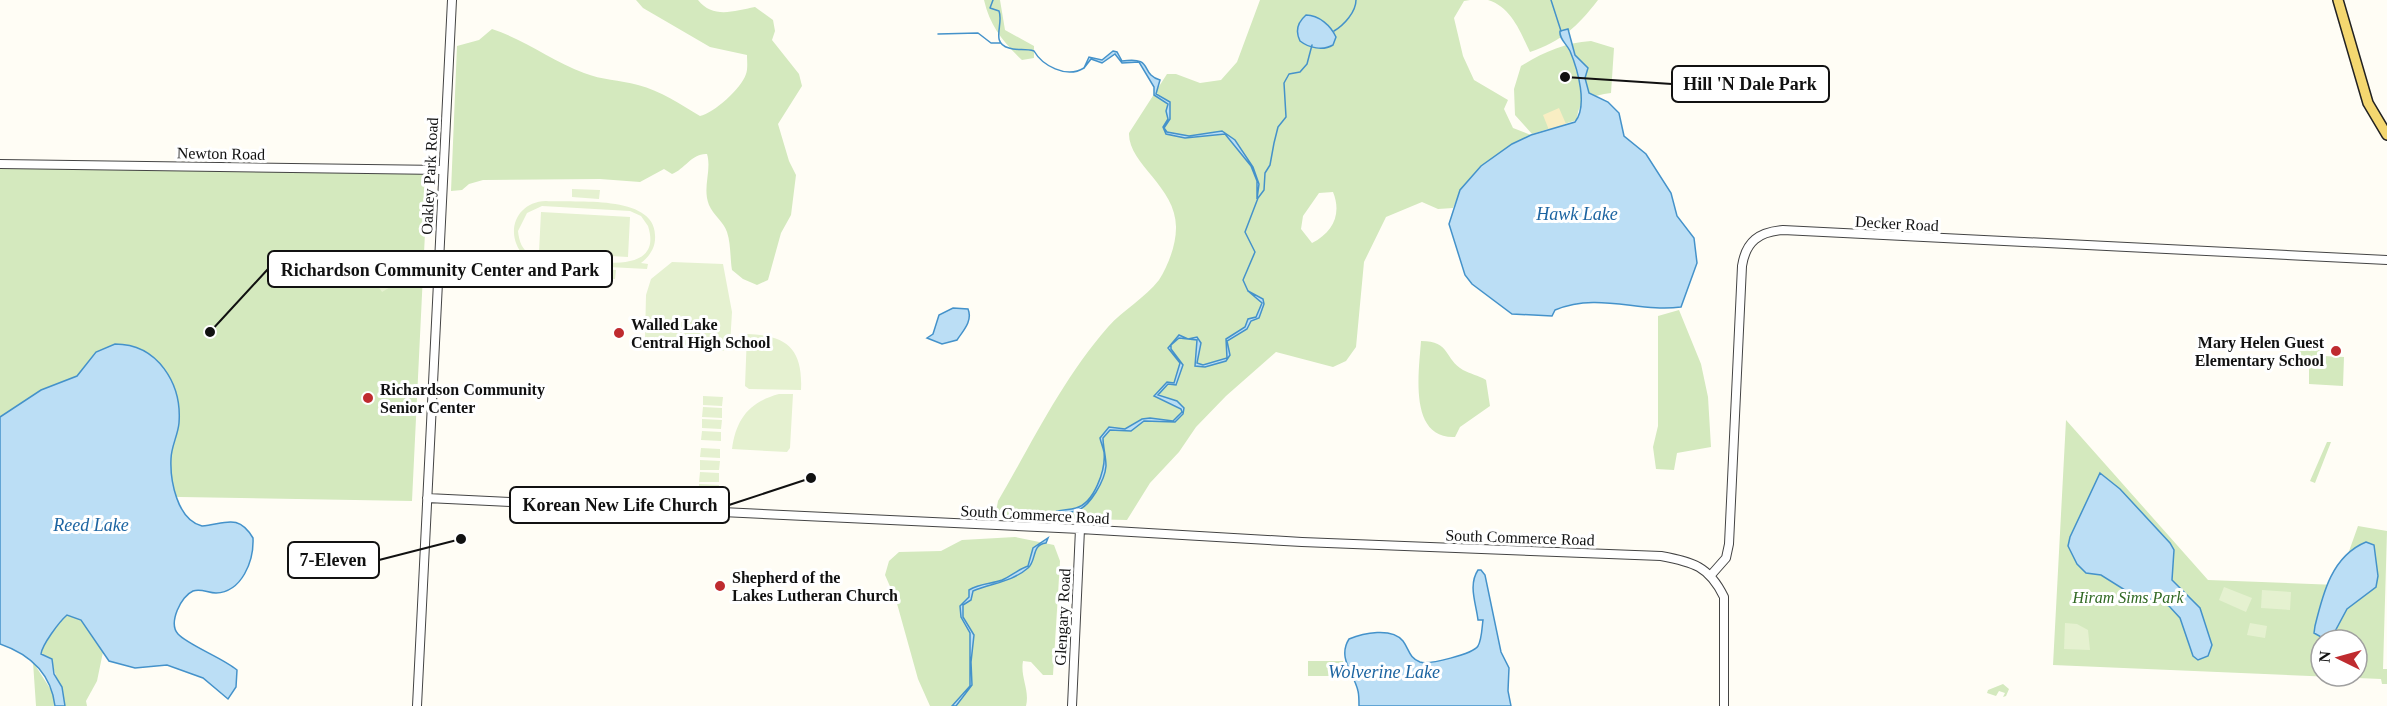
<svg xmlns="http://www.w3.org/2000/svg" width="2387" height="706" font-family="'Times New Roman',serif">
  <rect width="100%" height="100%" fill="#fffdf5"/>
  <!-- green -->
  <path fill="#d4e9be" fill-rule="evenodd" d="M636,0H698C713,19 734,11 755,7L773,20L775,31L772,40L799,74L802,86L778,124L789,161L796,175L791,215L781,233L768,280L757,285L743,279L732,270C730,258 731,244 727,232C724,222 713,215 709,205C702,188 712,170 707,154C692,153 685,169 672,174L664,169L640,182L600,179L483,180L469,184L462,190L451,191L457,46L479,40L492,29C525,40 552,61 584,73C602,80 619,80 638,85C661,91 680,104 700,116C714,113 741,89 746,74C748,69 747,60 747,55L710,47L643,8Z
    M984,0H1000L1005,30L1034,46V58L1022,60C1003,42 990,26 984,0Z
    M1260,0H1470L1464,1L1454,18L1463,56L1474,80L1508,100L1504,109L1513,128L1531,135C1495,154 1469,169 1453,208L1438,209L1422,202L1386,217L1364,262L1356,347L1346,361L1333,367L1276,352L1226,396L1196,427L1179,452L1150,483L1127,520L995,517L998,501C1032,443 1063,378 1108,327C1123,310 1145,298 1159,280C1168,266 1176,245 1176,228C1177,187 1128,164 1129,133L1167,74H1176L1200,83L1221,80L1237,62ZM1306,15C1318,15 1331,26 1336,36L1333,45C1319,52 1308,45 1297,36L1300,21ZM1333,192C1342,214 1333,232 1312,243L1301,229L1303,216L1319,193Z
    M1488,0H1598C1577,27 1562,41 1530,52C1520,31 1511,7 1488,0Z
    M1591,41L1614,48L1611,93C1592,96 1578,98 1577,120L1532,134L1515,115L1514,89L1521,66C1544,52 1564,43 1591,41Z
    M0,167L428,171L412,501L0,494Z
    M1679,310L1701,364L1708,397L1711,447L1677,453L1674,470L1656,469L1653,447L1658,426V316Z
    M1421,341C1451,341 1444,359 1463,370C1470,374 1478,375 1486,380L1490,406L1460,427L1455,437C1408,439 1419,371 1421,341Z
    M2251,342L2284,344V347L2251,346Z
    M2298,348L2323,350V356L2344,357L2343,386L2309,384V365L2297,364Z
    M2066,420L2208,580L2337,585L2358,526L2387,531L2383,669H2387V684H2382L2381,679L2053,665ZM2321,640H2357V676H2321Z
    M2327,442H2331L2315,483L2310,481Z
    M1015,537L1054,545L1060,561L1053,675H1043L1031,662L1023,661C1020,677 1030,690 1026,706H930L918,679L896,600L885,575L889,561L899,552L941,551L962,540Z
    M66,615C84,614 95,638 103,652L97,681L86,701L87,706H65C64,689 54,677 52,660L41,654C42,645 59,623 66,615Z
    M1308,661H1343L1348,676H1308Z
    M33,662L53,693L55,706H36Z
    M2003,684L2009,689L2006,696L2003,697L2005,693L1999,691L1996,696L1987,693L1988,690Z"/>
  <!-- sand -->
  <path fill="#f9eec3" d="M1559,108L1566,124L1549,130L1543,115Z"/>
  <!-- pitch -->
  <path fill="#e5f1d0" fill-rule="evenodd" d="M572,189L600,190L599,199L572,197Z
    M546,201C575,203 654,194 655,235C656,247 650,256 641,263L648,264L647,269L512,262V257H525C504,236 514,202 546,201ZM542,206L630,211L641,216L648,226C663,273 603,262 577,261C563,260 543,262 531,255C522,250 519,241 518,231L527,213Z
    M541,212L630,217L628,257L539,252Z
    M672,262L723,264L732,312L730,345L723,351L689,348L645,339L646,295L651,279Z
    M552,267L616,270L615,279L551,276Z
    M392,274L397,283L382,292L376,283Z
    M747,334C787,335 803,349 801,390L749,389L745,386Z
    M779,394H793L790,448L787,452L732,449C736,419 749,402 779,394Z
    M703,396L723,397L722,406L703,405Z
    M703,407L722,408V418L702,417Z
    M702,419L722,420L721,429L702,428Z
    M702,431L721,432V441L701,440Z
    M701,448L720,449V458L700,457Z
    M700,460L720,461L719,470H700Z
    M700,472L719,473V482H699Z
    M699,484L719,485L718,494L699,493Z
    M2224,587L2252,598L2246,612L2219,600Z
    M2262,590L2291,592L2290,610L2261,608Z
    M2065,623L2077,624L2088,630L2090,650L2064,649Z
    M2250,623L2267,626L2265,638L2247,635Z"/>
  <!-- water -->
  <path fill="#bbdef5" stroke="#4492ca" stroke-width="1.5" d="M1306,15C1319,15 1331,26 1336,37L1333,45C1323,51 1309,48 1300,41C1295,31 1298,22 1306,15Z
    M1568,29L1575,55L1588,68L1585,78L1589,93L1608,102L1619,113L1624,136L1646,154L1671,193L1677,216L1694,238L1697,263L1681,307C1639,313 1599,292 1555,310L1552,316L1512,314L1472,284L1465,275L1449,224L1460,190L1481,166L1512,144L1531,135L1575,122C1588,106 1578,70 1570,51C1566,43 1559,39 1560,31Z
    M1113,51L1117,52L1122,61C1155,56 1139,74 1160,80L1156,94L1170,102V119L1164,128L1167,132L1189,136L1222,131L1235,140L1253,167L1259,184L1257,199V181L1251,166L1225,134L1185,138L1166,134L1163,127L1168,119L1166,111L1168,104L1154,95V87L1139,62L1122,63L1115,54L1102,63L1091,59L1084,68L1089,57L1102,60Z
    M1248,291L1263,299L1264,304L1259,318L1251,321L1247,329L1227,341L1230,355L1226,361L1205,367L1195,366L1197,340L1179,338L1171,345V349L1183,365L1176,385L1168,384L1158,395L1177,401L1184,408L1183,414L1175,422L1144,421L1131,431L1110,430L1103,438C1103,447 1106,456 1106,466C1105,480 1090,507 1076,511C1063,514 1057,512 1049,523V516C1058,508 1065,511 1076,508C1094,503 1106,470 1104,452C1103,447 1101,443 1100,438L1109,427L1125,429L1142,419L1150,418L1173,421L1182,412L1181,409L1154,396L1167,382L1174,383L1180,363L1168,348L1179,335L1188,339L1197,337L1201,343L1197,363L1203,365L1227,358L1226,339L1245,327L1248,319L1256,317L1262,303Z
    M953,308L968,309C973,321 963,331 957,340L942,344L927,338L933,334L939,315Z
    M115,344C158,344 182,384 179,423C178,435 171,447 171,459C170,480 177,520 202,526C225,524 238,513 253,538C254,561 242,592 216,593C208,593 201,588 193,591C181,596 168,623 178,634C188,645 223,658 237,670L236,687L228,699L203,678L167,665L135,668L109,661L81,620L67,615C59,622 42,645 41,654L52,659L54,674L62,687L65,706H55C51,673 29,654 0,644V417L41,390L77,376L96,352Z
    M2100,473L2120,489L2170,543L2174,550L2172,580L2200,608L2212,645L2208,656L2198,660L2193,656L2180,618L2169,606L2160,601L2136,597L2101,575L2086,573L2077,564L2068,546L2070,537Z
    M1048,538L1046,543C1031,545 1037,560 1028,568C1012,582 992,583 973,591L971,600L963,605V617L974,635L971,662L972,685L956,706H952L970,686V633L961,617L960,606L969,597V590C980,583 992,584 1002,580C1011,576 1019,569 1028,566L1033,548Z
    M2366,542L2374,545L2378,576L2376,587L2347,609L2333,635L2321,637L2314,633L2315,626C2323,593 2332,556 2366,542Z
    M1478,570H1481L1485,575L1501,652L1509,668L1508,691L1511,706H1359C1359,701 1359,695 1358,691C1354,673 1337,658 1349,639C1363,633 1392,627 1403,641C1409,649 1409,658 1420,662C1429,665 1473,654 1478,646C1482,639 1482,626 1483,620H1478C1476,603 1468,585 1478,570Z"/>
  <g fill="none" stroke-linecap="round" stroke-linejoin="round">
    <!-- stream -->
    <path stroke="#4492ca" stroke-width="1.5" d="M993,0L990,8L999,11C1004,24 990,43 1009,48C1018,51 1025,48 1034,51C1042,65 1066,79 1084,68
      M1551,0L1561,31
      M1334,31C1344,25 1356,12 1356,0
      M938,34L978,33L991,43H1000
      M1248,291L1243,280L1255,252L1245,232L1258,198L1264,190L1265,173L1270,165L1274,143L1278,127L1286,117L1284,83L1289,74L1300,72L1307,64L1312,45"/>
    <defs>
      <path id="minor" d="M0,164L442,170
        M427,498L1080,529L1302,542L1661,556C1693,562 1709,566 1724,597V706
        M1711,575L1726,558L1729,544L1742,266C1746,241 1759,232 1783,230L2387,260
        M417,706L452,0
        M1072,706L1080,529"/>
      <path id="major" d="M2338,0L2368,103L2387,135"/>
    </defs>
    <!-- minor casing -->
    <use href="#minor" stroke="#444" stroke-width="10"/>
    <!-- major casing -->
    <use href="#major" stroke="#222" stroke-width="12"/>
    <!-- minor -->
    <use href="#minor" stroke="#fff" stroke-width="8"/>
    <!-- major -->
    <use href="#major" stroke="#f4d770" stroke-width="9"/>
  </g>
  <!-- markers -->
  <g fill="#bf2b2f" stroke="#fff" stroke-width="2">
    <circle cx="619" cy="333" r="6"/>
    <circle cx="2336" cy="351" r="6"/>
    <circle cx="368" cy="398" r="6"/>
    <circle cx="720" cy="586" r="6"/>
  </g>
  <g text-anchor="middle" stroke-width="6" stroke-linejoin="round" paint-order="stroke">
    <!-- street labels -->
    <g font-size="16" fill="#111" stroke="#fff">
      <text transform="translate(221 153) rotate(1)" y="6">Newton Road</text>
      <text transform="translate(429 176) rotate(-87)" y="6">Oakley Park Road</text>
      <text transform="translate(1897 223) rotate(3)" y="6">Decker Road</text>
      <text transform="translate(1035 514) rotate(3)" y="6">South Commerce Road</text>
      <text transform="translate(1520 537) rotate(2)" y="6">South Commerce Road</text>
      <text transform="translate(1062 617) rotate(-87)" y="6">Glengary Road</text>
    </g>
    <!-- poi labels -->
    <g font-size="16" font-weight="bold" fill="#111" stroke="#fff" text-anchor="start">
      <text x="631" y="330">Walled Lake<tspan x="631" dy="18">Central High School</tspan></text>
      <text x="2324" y="348" text-anchor="end">Mary Helen Guest<tspan x="2324" dy="18">Elementary School</tspan></text>
      <text x="380" y="395">Richardson Community<tspan x="380" dy="18">Senior Center</tspan></text>
      <text x="732" y="583">Shepherd of the<tspan x="732" dy="18">Lakes Lutheran Church</tspan></text>
    </g>
    <!-- park labels -->
    <g font-size="16" font-style="italic" fill="#2f6822" stroke="#fff">
      <text x="2128" y="603">Hiram Sims Park</text>
    </g>
    <!-- water labels -->
    <g font-size="18" font-style="italic" fill="#1c64a1" stroke="#fff">
      <text x="1577" y="220">Hawk Lake</text>
      <text x="91" y="531">Reed Lake</text>
      <text x="1384" y="678">Wolverine Lake</text>
    </g>
  </g>
  <!-- callouts -->
  <path fill="none" stroke="#111" stroke-width="2" d="M1565 77L1672 84M210 332L268 269M811 478L729 505M461 539L379 560"/>
  <g fill="#111" stroke="#fff" stroke-width="2">
    <circle cx="1565" cy="77" r="6"/>
    <circle cx="210" cy="332" r="6"/>
    <circle cx="811" cy="478" r="6"/>
    <circle cx="461" cy="539" r="6"/>
  </g>
  <g fill="#fff" stroke="#111" stroke-width="2">
    <rect x="1672" y="66" width="157" height="36" rx="6"/>
    <rect x="268" y="251" width="344" height="36" rx="6"/>
    <rect x="510" y="487" width="219" height="36" rx="6"/>
    <rect x="288" y="542" width="91" height="36" rx="6"/>
  </g>
  <g font-size="18" text-anchor="middle" font-weight="bold" fill="#111">
    <text x="1750" y="90">Hill 'N Dale Park</text>
    <text x="440" y="276">Richardson Community Center and Park</text>
    <text x="620" y="511">Korean New Life Church</text>
    <text x="333" y="566">7-Eleven</text>
  </g>
  <!-- north arrow -->
  <g transform="translate(2339 658) rotate(275)"><circle r="28" fill="#ffffff" stroke="#a0a0a0" stroke-width="1.5"/>
  <path d="M0-4.5L10 22L0 15L-10 22Z" fill="#bf2b2f"/>
  <text y="-9" font-size="16" font-weight="bold" text-anchor="middle" fill="#111111">N</text>
  </g>
</svg>
